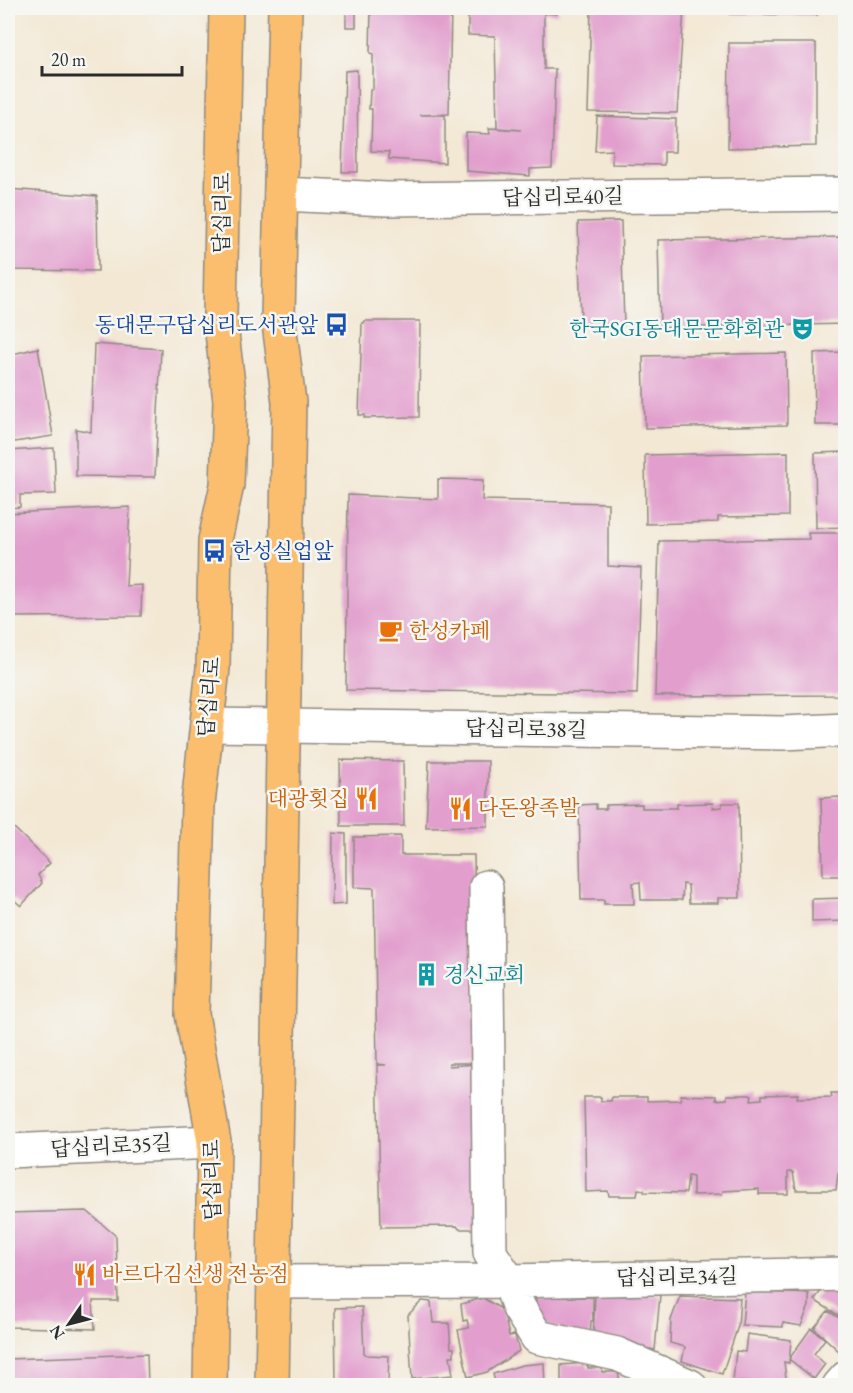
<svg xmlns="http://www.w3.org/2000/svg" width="853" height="1393" font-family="'EB Garamond','Noto Serif KR',serif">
  <rect width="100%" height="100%" fill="#f6f6f2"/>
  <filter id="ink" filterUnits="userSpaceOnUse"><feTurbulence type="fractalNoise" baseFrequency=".0167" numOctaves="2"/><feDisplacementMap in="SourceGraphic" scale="12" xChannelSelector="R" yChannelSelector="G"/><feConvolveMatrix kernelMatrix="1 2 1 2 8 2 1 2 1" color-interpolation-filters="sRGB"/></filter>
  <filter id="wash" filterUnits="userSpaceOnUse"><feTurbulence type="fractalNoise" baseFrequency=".008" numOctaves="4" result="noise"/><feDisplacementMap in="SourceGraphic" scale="24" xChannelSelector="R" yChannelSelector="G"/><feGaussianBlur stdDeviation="1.35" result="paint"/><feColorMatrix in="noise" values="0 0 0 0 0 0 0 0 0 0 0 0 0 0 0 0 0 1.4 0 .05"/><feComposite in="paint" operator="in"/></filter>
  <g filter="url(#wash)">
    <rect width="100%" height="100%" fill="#f3e8d4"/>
    <g id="blocks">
      <!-- building -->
      <path fill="#e29fce" d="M8,8H12L9,83H8Z
        M346,8H356V27H346Z
        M371,8H451L449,114L420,115H445V163L389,159V152L371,151L372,109H369L370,90L373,89V54L370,53Z
        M468,8H558L557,14L544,13V69H555L552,168L530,169V176L466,171V133L490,134L489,128L521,130L497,128L495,36L468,35Z
        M591,8H684L677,113L588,112Z
        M729,8H817V15L729,14Z
        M729,43H816V146L728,148Z
        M357,70L358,172H342L345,71Z
        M597,116L676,119L675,152H664V165L612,164V150L595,151Z
        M8,189L97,196L98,271L8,270Z
        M621,221L624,325L581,324L578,222Z
        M846,237V324L660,328L658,240Z
        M365,321H420L419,417L364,418L365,415H359L362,323H364Z
        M94,344L161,349L155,477L76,476V429L91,432Z
        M38,348L53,436L8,443V355Z
        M846,352V425H815L814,353Z
        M786,353L787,425L645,428L643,356Z
        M54,448L56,494L20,495V507L8,508V451Z
        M788,452V516L718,517V522L646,524L645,455Z
        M846,452V527L816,528L815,453Z
        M438,479L483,480L482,500L608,503V566L641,568L637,694L346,690L348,495L438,499Z
        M130,507L126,586L142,585L141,616L8,617V513Z
        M808,533H846V695L655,696L659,541L809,539Z
        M340,760L403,761L404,826H341Z
        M429,761H488V826L426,827Z
        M840,797V801H846V876H823L821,798Z
        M713,803L712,808L722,807V803H739L740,898H718V903H689L688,885L683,884L682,900H641L640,882L633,883L634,904H604V900H581L579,805L596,804V809H606V805L642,804V808H677V804Z
        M8,822L50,863L38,875L42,883L21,906L13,899L8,904Z
        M333,833L346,834V904L332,905Z
        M401,836V855H474L477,1063H449V1066L477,1064L479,1229H459L457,1226L381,1227L377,1065H386L377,1064L374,888L354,887V837Z
        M845,898V921L812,922V899Z
        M831,1093H846V1187H844L843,1174H838L836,1190H796L793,1172H788V1194H759V1189L723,1191L722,1194L693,1195V1177L688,1176L686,1193L644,1192V1190L638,1189L637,1196H609L608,1191L586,1192L584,1097H601V1101H611L612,1097H647V1101L681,1100V1095L716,1096V1100L727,1099V1095H752L751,1100L762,1099V1095L798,1094L797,1098L832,1097Z
        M87,1211L116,1236L118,1301H93L95,1329L9,1327L8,1213Z
        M822,1290H846V1320L814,1300Z
        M745,1291L809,1294V1306L801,1326L783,1323V1327L742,1325Z
        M660,1295L655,1350L593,1338L595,1296Z
        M680,1296L740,1298L738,1326L722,1374L682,1361L685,1347L670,1343L671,1320Z
        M536,1297H593V1321H591L590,1337L536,1322Z
        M483,1298L503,1310L509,1336L515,1335L519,1351L487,1372L468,1377L458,1330L469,1328L467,1320L463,1321L461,1304Z
        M422,1301L431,1302L433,1323H449L451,1348H454V1356H450L453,1375L412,1379L408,1315Z
        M362,1307L364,1353L367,1355L389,1356L388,1384L336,1382L335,1308Z
        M828,1311L846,1322V1350L841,1353L814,1328Z
        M811,1328L825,1339L814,1354L825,1364L814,1379L789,1359Z
        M747,1334L791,1340L789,1363L784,1362L786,1378L774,1385L733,1381L736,1351L745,1352Z
        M147,1354L148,1386H8V1359Z
        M544,1363L545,1386H496L493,1374L522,1365Z
        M587,1363L588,1368H602V1372H618L621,1386H561V1365Z"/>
    </g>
  </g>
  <g filter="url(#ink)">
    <use href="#blocks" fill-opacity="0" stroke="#8f8a80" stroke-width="1.5"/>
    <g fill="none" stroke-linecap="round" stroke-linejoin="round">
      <defs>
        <path id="minor" d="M281,194L387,199L846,194
          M207,725L783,733L846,730
          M486,887L490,1253L509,1281L519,1308L537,1337L617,1354L690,1386
          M8,1151L214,1142
          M274,1282L509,1281L846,1274
          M839,1386L846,1378"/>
        <path id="major" d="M210,1386L214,1142L192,1014L198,805L213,668L215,540L227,485L230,401L220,316L226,8
          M272,1386L289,402L278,316L285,8"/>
      </defs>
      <!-- minor casing -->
      <use href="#minor" stroke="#8f8a80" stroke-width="36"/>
      <!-- major casing -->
      <use href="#major" stroke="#8f8a80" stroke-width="36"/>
      <!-- minor -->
      <use href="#minor" stroke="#fff" stroke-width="33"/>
      <!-- major -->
      <use href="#major" stroke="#fabe6e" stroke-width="33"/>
    </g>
  </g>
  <!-- icons -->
  <defs>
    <symbol id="bus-bare" viewBox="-9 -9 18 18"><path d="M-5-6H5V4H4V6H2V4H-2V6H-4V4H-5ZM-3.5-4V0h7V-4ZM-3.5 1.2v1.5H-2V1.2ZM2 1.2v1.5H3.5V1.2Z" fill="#1a4fb4" stroke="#f6f6f2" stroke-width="2.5" paint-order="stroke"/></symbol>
    <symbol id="theatre-bare" viewBox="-9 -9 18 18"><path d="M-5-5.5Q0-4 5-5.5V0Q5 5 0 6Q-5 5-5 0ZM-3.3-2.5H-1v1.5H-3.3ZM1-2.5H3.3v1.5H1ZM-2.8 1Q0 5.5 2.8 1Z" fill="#0f9aa8" stroke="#f6f6f2" stroke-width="2.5" paint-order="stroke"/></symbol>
    <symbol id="cafe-bare" viewBox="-9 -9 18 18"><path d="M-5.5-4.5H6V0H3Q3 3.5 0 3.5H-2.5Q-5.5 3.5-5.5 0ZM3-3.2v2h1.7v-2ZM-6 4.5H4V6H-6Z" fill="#e8710a" stroke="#f6f6f2" stroke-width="2.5" paint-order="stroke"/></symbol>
    <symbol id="restaurant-bare" viewBox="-9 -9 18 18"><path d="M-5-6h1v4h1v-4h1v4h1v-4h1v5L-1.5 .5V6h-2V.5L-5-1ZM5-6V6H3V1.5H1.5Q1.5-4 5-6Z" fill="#e8710a" stroke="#f6f6f2" stroke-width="2.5" paint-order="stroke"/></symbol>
    <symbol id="building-bare" viewBox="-9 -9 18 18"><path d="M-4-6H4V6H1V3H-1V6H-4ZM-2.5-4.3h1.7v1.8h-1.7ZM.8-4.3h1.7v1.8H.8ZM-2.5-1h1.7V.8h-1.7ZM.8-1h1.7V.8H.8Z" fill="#0f9aa8" stroke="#f6f6f2" stroke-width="2.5" paint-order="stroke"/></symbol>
  </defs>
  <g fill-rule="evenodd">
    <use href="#bus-bare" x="320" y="308" width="33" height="33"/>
    <use href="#theatre-bare" x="786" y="312" width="33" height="33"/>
    <use href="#bus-bare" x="198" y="534" width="33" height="33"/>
    <use href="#cafe-bare" x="374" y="614" width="33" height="33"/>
    <use href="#restaurant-bare" x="350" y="782" width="33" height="33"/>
    <use href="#restaurant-bare" x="444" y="792" width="33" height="33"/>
    <use href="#building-bare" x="410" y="958" width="33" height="33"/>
    <use href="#restaurant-bare" x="68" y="1258" width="33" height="33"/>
  </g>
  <g text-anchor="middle" stroke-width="5" stroke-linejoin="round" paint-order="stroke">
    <!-- street labels -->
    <g font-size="21" fill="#2b2b2b" stroke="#f6f6f2">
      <text transform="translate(563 197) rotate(-1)" y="7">답십리로40길</text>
      <text transform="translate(222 213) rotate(-89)" y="7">답십리로</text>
      <text transform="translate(209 697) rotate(-85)" y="7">답십리로</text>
      <text transform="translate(526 729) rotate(1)" y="7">답십리로38길</text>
      <text transform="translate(111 1146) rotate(-3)" y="7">답십리로35길</text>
      <text transform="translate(212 1180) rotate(-91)" y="7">답십리로</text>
      <text transform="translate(677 1277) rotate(-1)" y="7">답십리로34길</text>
    </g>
    <!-- transit labels -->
    <g font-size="21" fill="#164399" stroke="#f6f6f2" text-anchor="end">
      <text x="318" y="332">동대문구답십리도서관앞</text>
      <text x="232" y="558" text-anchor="start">한성실업앞</text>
    </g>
    <!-- culture labels -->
    <g font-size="21" fill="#0d838f" stroke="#f6f6f2" text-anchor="end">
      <text x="784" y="336">한국SGI동대문문화회관</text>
      <text x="444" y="982" text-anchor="start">경신교회</text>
    </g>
    <!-- food labels -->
    <g font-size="21" fill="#c56008" stroke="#f6f6f2" text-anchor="start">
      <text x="409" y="638">한성카페</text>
      <text x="349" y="806" text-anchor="end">대광횟집</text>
      <text x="478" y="815">다돈왕족발</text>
      <text x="102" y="1281">바르다김선생 전농점</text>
    </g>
  </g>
  <!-- margin -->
  <rect width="853" height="1393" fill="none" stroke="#f6f6f2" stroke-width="30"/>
  <!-- north arrow -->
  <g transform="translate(69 1324) rotate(235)" stroke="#f6f6f2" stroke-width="4.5" paint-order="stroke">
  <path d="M0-4.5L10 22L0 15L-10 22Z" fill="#2b2b2b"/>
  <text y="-9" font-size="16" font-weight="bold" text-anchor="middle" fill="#2b2b2b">N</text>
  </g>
  <!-- scale -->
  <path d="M42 66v9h140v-9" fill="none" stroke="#2b2b2b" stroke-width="3"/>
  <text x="51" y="66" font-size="18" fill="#2b2b2b" stroke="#f6f6f2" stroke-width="4.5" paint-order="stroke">20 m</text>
</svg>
